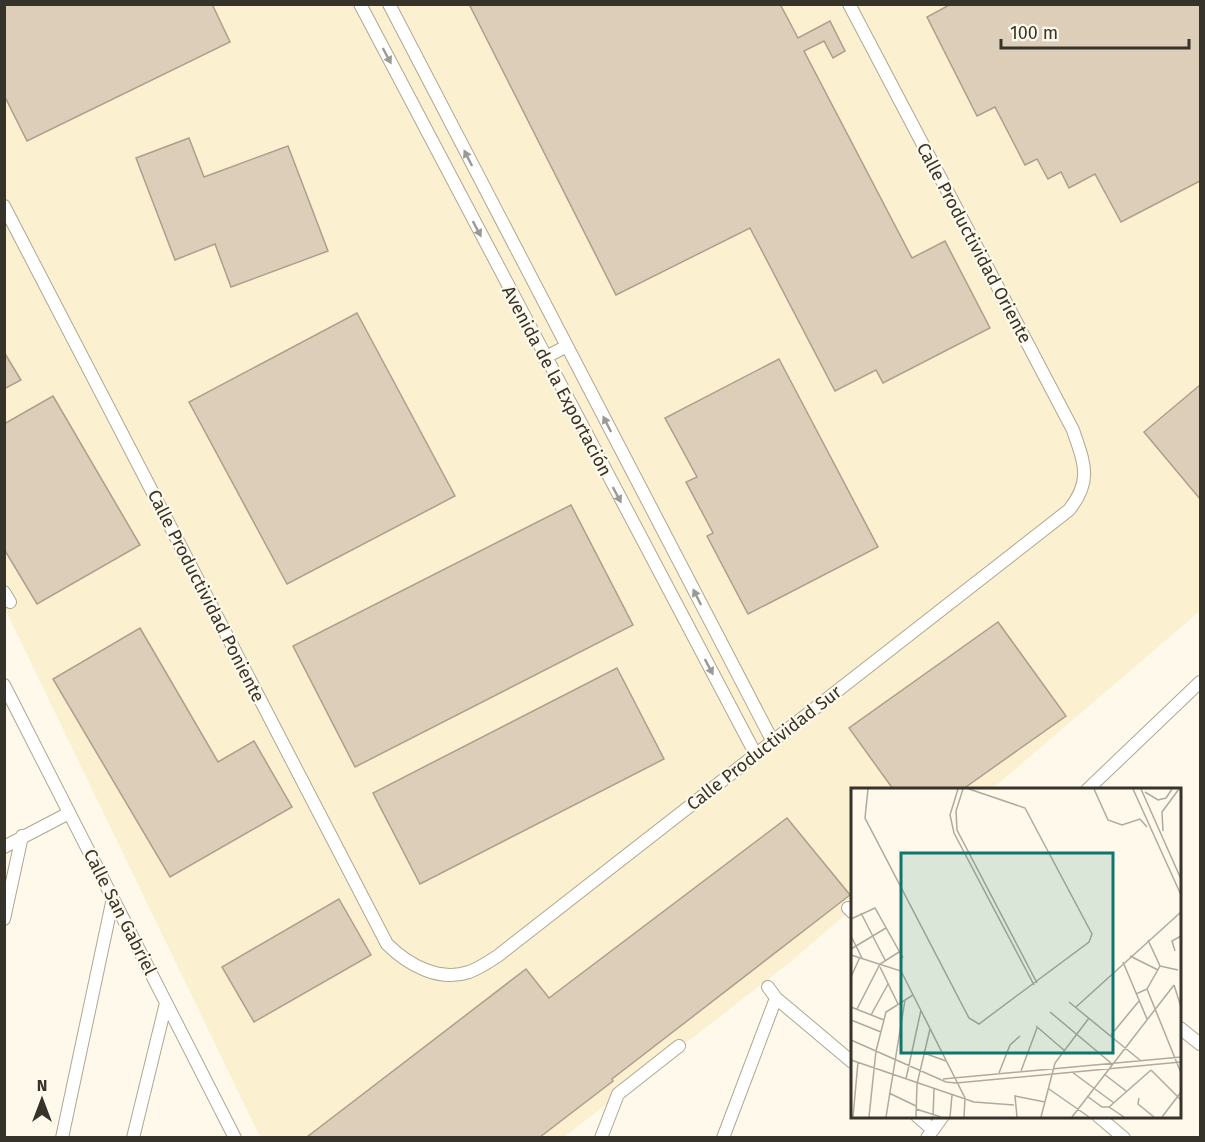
<svg xmlns="http://www.w3.org/2000/svg" width="1205" height="1142" font-family="'Fira Sans',sans-serif">
  <rect width="100%" height="100%" fill="#fef9eb"/>
  <!-- built -->
  <path fill="#fbf0d0" d="M5,5H1200V611L992,789L852,790V909L789,963L564,1137H260L5,609Z"/>
  <!-- building -->
  <path fill="#ddceb9" stroke="#ae9e8b" stroke-width="1.5" d="M4,4H212L230,42L27,141L4,95Z
    M469,4H780L798,38L830,21L845,51L833,58L824,41L804,51L912,258L945,241L990,328L883,383L876,370L835,391L750,228L616,295Z
    M951,4H1200V181L1121,222L1095,174L1069,188L1061,172L1048,179L1037,159L1025,165L995,107L977,116L927,17Z
    M189,138L204,177L288,146L328,251L231,287L215,244L175,260L136,158Z
    M357,313L455,496L287,584L189,402Z
    M4,352L21,380L4,389Z
    M779,359L878,547L748,614L707,536L713,533L686,482L697,477L665,418Z
    M1200,385V499L1144,432Z
    M53,396L140,545L37,604L4,549V424Z
    M571,505L633,625L355,767L293,646Z
    M998,622L1066,716L963,789H893L849,728Z
    M140,628L218,762L254,741L292,807L170,877L53,679Z
    M617,668L664,759L420,884L373,793Z
    M787,818L850,895L612,1079L613,1081L540,1137H307L526,969L549,998Z
    M339,899L371,955L254,1022L222,967Z"/>
  <g fill="none" stroke-linecap="round" stroke-linejoin="round">
    <defs>
      <path id="street" d="M360,4L756,755
        M389,4L773,742
        M4,206L387,944C408,965 439,982 469,972C480,968 490,961 499,955L1069,510C1093,480 1084,463 1073,430L849,4
        M544,358L567,346
        M4,592L10,602
        M4,685L235,1138
        M1087,790L1200,682
        M4,847L69,813
        M848,908L852,912
        M4,919L22,836
        M768,987L776,998L852,1062
        M1180,1028L1200,1044
        M917,1116L933,1130
        M1098,1116L1124,1138
        M62,1138L113,898
        M133,1138L166,1003
        M601,1138L618,1094L679,1046
        M723,1138L776,998
        M927,1138L943,1116"/>
    </defs>
    <!-- street casing -->
    <use href="#street" stroke="#afa791" stroke-width="14"/>
    <!-- street -->
    <use href="#street" stroke="#fff" stroke-width="12"/>
  </g>
  <!-- one-way arrows -->
  <defs><path id="oneway-solid" d="M-6-.8H1V-3.2L6.5 0L1 3.2V.8H-6Z" transform="scale(1.5)"/></defs>
  <g fill="#9a9994">
    <use href="#oneway-solid" transform="translate(387 56) rotate(62)"/>
    <use href="#oneway-solid" transform="translate(468 158) rotate(-117)"/>
    <use href="#oneway-solid" transform="translate(477 229) rotate(62)"/>
    <use href="#oneway-solid" transform="translate(607 424) rotate(-117)"/>
    <use href="#oneway-solid" transform="translate(617 495) rotate(62)"/>
    <use href="#oneway-solid" transform="translate(697 597) rotate(-117)"/>
    <use href="#oneway-solid" transform="translate(709 667) rotate(62)"/>
  </g>
  <g text-anchor="middle" stroke-width="4.5" stroke-linejoin="round" paint-order="stroke">
    <!-- street labels -->
    <g font-size="18" fill="#36332a" stroke="#fef9eb">
      <text transform="translate(974 243) rotate(62)" y="6">Calle Productividad Oriente</text>
      <text transform="translate(557 381) rotate(62)" y="6">Avenida de la Exportación</text>
      <text transform="translate(206 596) rotate(63)" y="6">Calle Productividad Poniente</text>
      <text transform="translate(764 748) rotate(-38)" y="6">Calle Productividad Sur</text>
      <text transform="translate(120 912) rotate(63)" y="6">Calle San Gabriel</text>
    </g>
  </g>
  <!-- overview -->
  <g transform="translate(851 788)">
    <rect width="330" height="330" fill="#fef9eb"/>
    <path fill="none" stroke="#aeaa9e" stroke-width="1.5" d="M17,1L14,30L118,230L128,236L238,154L241,146L174,20L118,1M107,1L99,27L103,45L183,197M112,1L105,23L106,42L186,195M243,1L257,32L271,37L289,31L296,39M282,1L330,107M290,1L330,91M294,4L307,12L315,10L321,1M312,43L311,24L328,1M10,125L34,172M0,131L24,120L52,170M0,148L11,170M0,161L35,140M324,163L321,153L330,148M0,167L50,183L114,310L113,329M279,168L307,182M272,174L296,231M309,178L327,182M29,179L47,216M0,189L9,169M323,197L330,219M296,201L330,285M285,206L296,201L309,178L297,152M218,214L290,273M0,219L33,232M225,219L330,124M6,221L29,176L48,164M199,224L260,275M20,227L37,196M0,232L30,244M185,238L214,263M260,247L288,213M0,252L95,294L105,295L330,274M73,265L95,273M0,272L123,314L163,317M300,282L330,312M170,283L186,240M221,284L263,315M148,285L159,257L169,248M253,286L275,303M55,291L70,222M92,291L330,269M198,301L238,329M38,305L65,318M236,308L251,319H258M288,310L287,316L303,329M258,319L300,282M258,319L273,329M65,321L90,329M2,329L7,274M18,329L25,263L35,224L62,207M35,329L54,212M65,329L66,296L79,241M82,329L83,301M99,329L101,307M166,329L164,308L194,314M190,329L204,275L238,230M221,329L323,197M311,329L330,304"/>
    <path fill="#0f766e" fill-opacity="0.15" stroke="#0f766e" stroke-width="3" d="M50,65H262V265H50Z"/>
    <rect width="330" height="330" fill="none" stroke="#36332a" stroke-width="3"/>
  </g>
  <!-- border -->
  <rect width="1205" height="1142" fill="none" stroke="#36332a" stroke-width="12"/>
  <!-- north arrow -->
  <g transform="translate(42 1100)" stroke="#fef9eb" stroke-width="4.5" paint-order="stroke">
  <path d="M0-4.5L10 22L0 15L-10 22Z" fill="#36332a"/>
  <text y="-9" font-size="16" font-weight="bold" text-anchor="middle" fill="#36332a">N</text>
  </g>
  <!-- scale -->
  <path d="M1001 39v9h188v-9" fill="none" stroke="#36332a" stroke-width="3"/>
  <text x="1010" y="39" font-size="18" fill="#36332a" stroke="#fef9eb" stroke-width="4.5" paint-order="stroke">100 m</text>
</svg>
